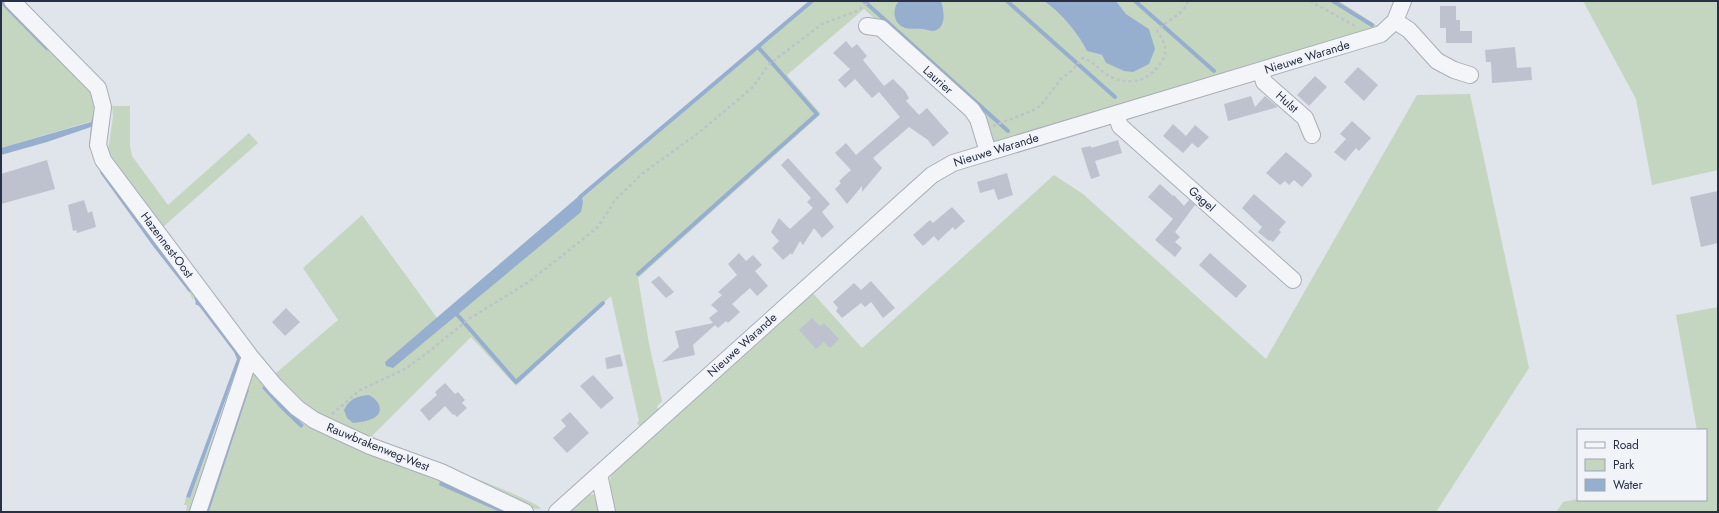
<svg xmlns="http://www.w3.org/2000/svg" width="1719" height="513" font-family="Jost,sans-serif">
  <rect width="100%" height="100%" fill="#e0e4eb"/>
  <!-- green -->
  <path fill="#c4d6c0" fill-rule="evenodd" d="M812,1H1044C1061,13 1078,33 1087,51L1102,55L1106,63L1124,71L1149,29L1126,14L1116,1H1339L1379,27L994,144L977,111L864,9L787,75L821,114L638,278L649,344L662,401L657,406L659,413L641,428L637,423L639,421L611,296L516,386L471,337L372,436C394,448 537,499 541,509L524,508L306,411L274,372L276,373L338,320L303,268L362,215L437,318L385,362L583,202L582,197Z
    M1583,1H1718V170L1652,185L1636,99Z
    M1,4L47,50L48,45H51L50,53L60,59L90,88C90,94 95,99 95,106C96,119 94,134 93,147L89,148L92,147V121L1,148Z
    M1470,94L1529,368L1436,512H613C611,497 606,482 614,469L811,291L862,348L1054,175L1083,194L1266,359L1417,95Z
    M112,106H130V146L132,156L168,205L249,133L258,143L163,227L108,151L113,117Z
    M101,170L243,354L194,512H186L187,505H184L186,497L190,498L241,361L194,297L193,300L189,292L191,291L101,171L100,172Z
    M1718,307V512H1556L1563,502L1578,499V500H1706V430H1697L1676,315Z
    M256,374L281,398L452,481L481,503L500,512H209L249,390L246,388L251,375ZM265,386L284,406L304,424L302,427L281,409L262,388Z
    M588,494L596,495L601,512H568Z"/>
  <!-- water -->
  <path fill="#97afcf" d="M1,1H5L49,45L47,51L1,4Z
    M899,1H941C944,10 947,28 934,31C930,31 925,29 922,29C915,28 909,30 903,27C893,23 892,8 899,1Z
    M1044,1H1116L1126,14L1149,29L1155,49L1149,64L1133,72L1124,71L1106,63L1102,55L1087,51C1078,33 1061,13 1044,1Z
    M94,114H96L92,147L89,148L91,127L47,142L1,155V148L91,122Z
    M102,170L191,291L189,292L153,246L101,174L100,172Z
    M579,196L582,197L583,202L581,212L393,368L386,366L385,362Z
    M194,297H196L241,357L190,498L186,497L237,359L234,352L199,306L195,304L196,303Z
    M265,385L284,406L304,425L301,428L281,409L262,388Z
    M246,388L249,390L209,512H205Z
    M369,395C382,402 385,415 369,420C364,422 358,422 353,423L347,418L344,410C349,399 357,396 369,395Z
    M440,481L509,512H500L439,485Z"/>
  <g fill="none" stroke-linecap="round" stroke-linejoin="round">
    <!-- stream -->
    <path stroke="#97afcf" stroke-width="4" d="M864,1L1008,131
      M1007,1L1115,97
      M1135,1L1214,71
      M1333,1L1372,25
      M580,197L812,1
      M638,274L817,114L758,47
      M454,311L516,382L603,303"/>
  </g>
  <!-- building -->
  <path fill="#bdc2ce" d="M1440,6H1456V20H1460V31H1472V43H1446V28H1440Z
    M846,41L852,48L857,44L867,56L863,60L884,86L893,79L905,91L909,98L906,101L919,115L927,108L949,133L933,147L928,140L909,127L873,158L882,168L862,192V186L847,204L835,189L841,183L839,181L851,170L835,153L846,143L856,155L900,117L879,92L872,98L855,79L845,88L838,80L850,69L833,53Z
    M1515,47L1517,68L1531,67L1532,80L1492,83L1491,62H1486L1485,50Z
    M1358,67L1378,85L1364,101L1344,82Z
    M1315,76L1327,87L1309,106L1297,95Z
    M1251,96L1255,107L1265,96L1278,107L1228,121L1224,104Z
    M1352,121L1371,138L1359,151L1356,148L1345,161L1334,152L1346,139L1340,134Z
    M1173,124L1186,136L1195,125L1209,137L1198,148L1192,143L1183,153L1163,136Z
    M1118,140L1122,153L1095,161L1100,176L1091,179L1081,148L1091,146V148Z
    M1286,152L1311,173L1312,176L1302,187L1294,180L1289,185L1285,181L1280,185L1266,173Z
    M788,158L830,204L822,212L834,227L822,238L814,228L803,245L800,241L792,255L791,253L783,260L772,248L779,241L771,232L779,218L790,229L813,208L807,202L811,198L781,165Z
    M47,160L55,189L1,204V174Z
    M1007,173L1013,195L998,200L994,189L980,193L977,182Z
    M1160,184L1173,196L1174,195L1184,206L1189,200L1195,205L1175,232L1180,237L1175,242L1182,248L1175,257L1155,240L1173,219L1148,197Z
    M1718,191V243L1701,247L1690,197Z
    M1254,194L1286,222L1279,230L1281,232L1273,242L1270,240L1269,241L1258,232L1262,227L1242,208Z
    M84,200L88,213L92,211L96,227L77,233L76,230L73,231L68,205Z
    M952,207L965,221L955,230L953,227L938,241L934,236L923,246L913,235L930,220L933,223Z
    M739,253L746,261L753,255L762,265L755,271L768,286L757,296L750,288L732,304L740,312L728,323L726,321L718,328L715,325L693,345L695,355L662,362L679,347L675,331L713,323L709,318L718,311L711,305L722,295L718,292L737,275L728,264Z
    M1210,253L1247,286L1236,298L1199,265Z
    M659,276L674,292L666,298L651,282Z
    M871,281L895,308L883,318L871,302L865,307L861,303L842,318L836,311L838,308L833,302L854,283L861,290Z
    M286,308L300,322L285,336L272,322Z
    M812,318L820,326L824,323L839,339L830,348L824,342L816,349L799,330Z
    M620,354L623,366L607,369L605,358Z
    M593,375L614,398L601,409L580,386Z
    M445,383L455,394L458,392L465,400L462,403L467,408L457,417L454,414L453,415L445,406L429,421L420,410L437,395L435,392Z
    M570,412L589,433L567,453L553,438L565,427L566,426L561,420Z"/>
  <g fill="none" stroke-linecap="round" stroke-linejoin="round">
    <defs>
      <path id="minor" d="M12,1L98,88L103,107L98,145L103,160L250,356L275,386L297,408L314,420L331,428L370,446L441,472L525,512
        M1395,21L1409,30L1437,61L1454,70L1470,75
        M867,26L881,28L972,110L978,119L988,152
        M1261,71L1264,82L1305,118L1312,135
        M1116,114L1120,126L1293,280
        M599,474L607,512
        M198,512L250,356
        M557,512L932,175L953,163L1381,34L1395,21L1403,1"/>
    </defs>
    <!-- minor casing -->
    <use href="#minor" stroke="#a8aeb9" stroke-width="18"/>
    <!-- path -->
    <path stroke="#bec2c9" stroke-width="2.5" stroke-dasharray="3 3" stroke-linecap="butt" d="M1310,1L1357,27
      M993,126L1034,110L1041,105L1061,79L1071,71L1083,58C1092,61 1096,66 1103,72C1124,87 1148,84 1162,61C1169,50 1164,41 1157,31C1167,19 1183,16 1188,1
      M332,414L360,390L405,369L427,353L469,319L527,283L568,251L598,227L615,200L643,173L701,131L753,87L769,64L785,52L822,24L857,11L870,1"/>
    <!-- minor -->
    <use href="#minor" stroke="#f3f5f8" stroke-width="16"/>
  </g>
  <g text-anchor="middle" stroke-width="3.5" stroke-linejoin="round" paint-order="stroke">
    <!-- street labels -->
    <g font-size="12" fill="#273044" stroke="#f0f3f8">
      <text transform="translate(1307 57) rotate(-17)" y="4">Nieuwe Warande</text>
      <text transform="translate(938 80) rotate(42)" y="4">Laurier</text>
      <text transform="translate(1287 102) rotate(42)" y="4">Hulst</text>
      <text transform="translate(996 150) rotate(-17)" y="4">Nieuwe Warande</text>
      <text transform="translate(1202 199) rotate(42)" y="4">Gagel</text>
      <text transform="translate(167 245) rotate(53)" y="4">Hazennest-Oost</text>
      <text transform="translate(742 345) rotate(-42)" y="4">Nieuwe Warande</text>
      <text transform="translate(378 447) rotate(22)" y="4">Rauwbrakenweg-West</text>
    </g>
  </g>
  <!-- border -->
  <rect width="1719" height="513" fill="none" stroke="#273044" stroke-width="4"/>
  <!-- legend -->
  <rect x="1577" y="429" width="130" height="72" fill="#f0f3f8" stroke="#a0a5b0"/>
  <rect x="1585" y="442" width="20" height="6" fill="#f3f5f8" stroke="#a0a5b0"/>
  <text x="1613" y="449" font-size="12" fill="#273044">Road</text>
  <rect x="1585" y="459" width="20" height="12" fill="#c4d6c0" stroke="#a0a5b0"/>
  <text x="1613" y="469" font-size="12" fill="#273044">Park</text>
  <rect x="1585" y="479" width="20" height="12" fill="#97afcf" stroke="#a0a5b0"/>
  <text x="1613" y="489" font-size="12" fill="#273044">Water</text>
</svg>
